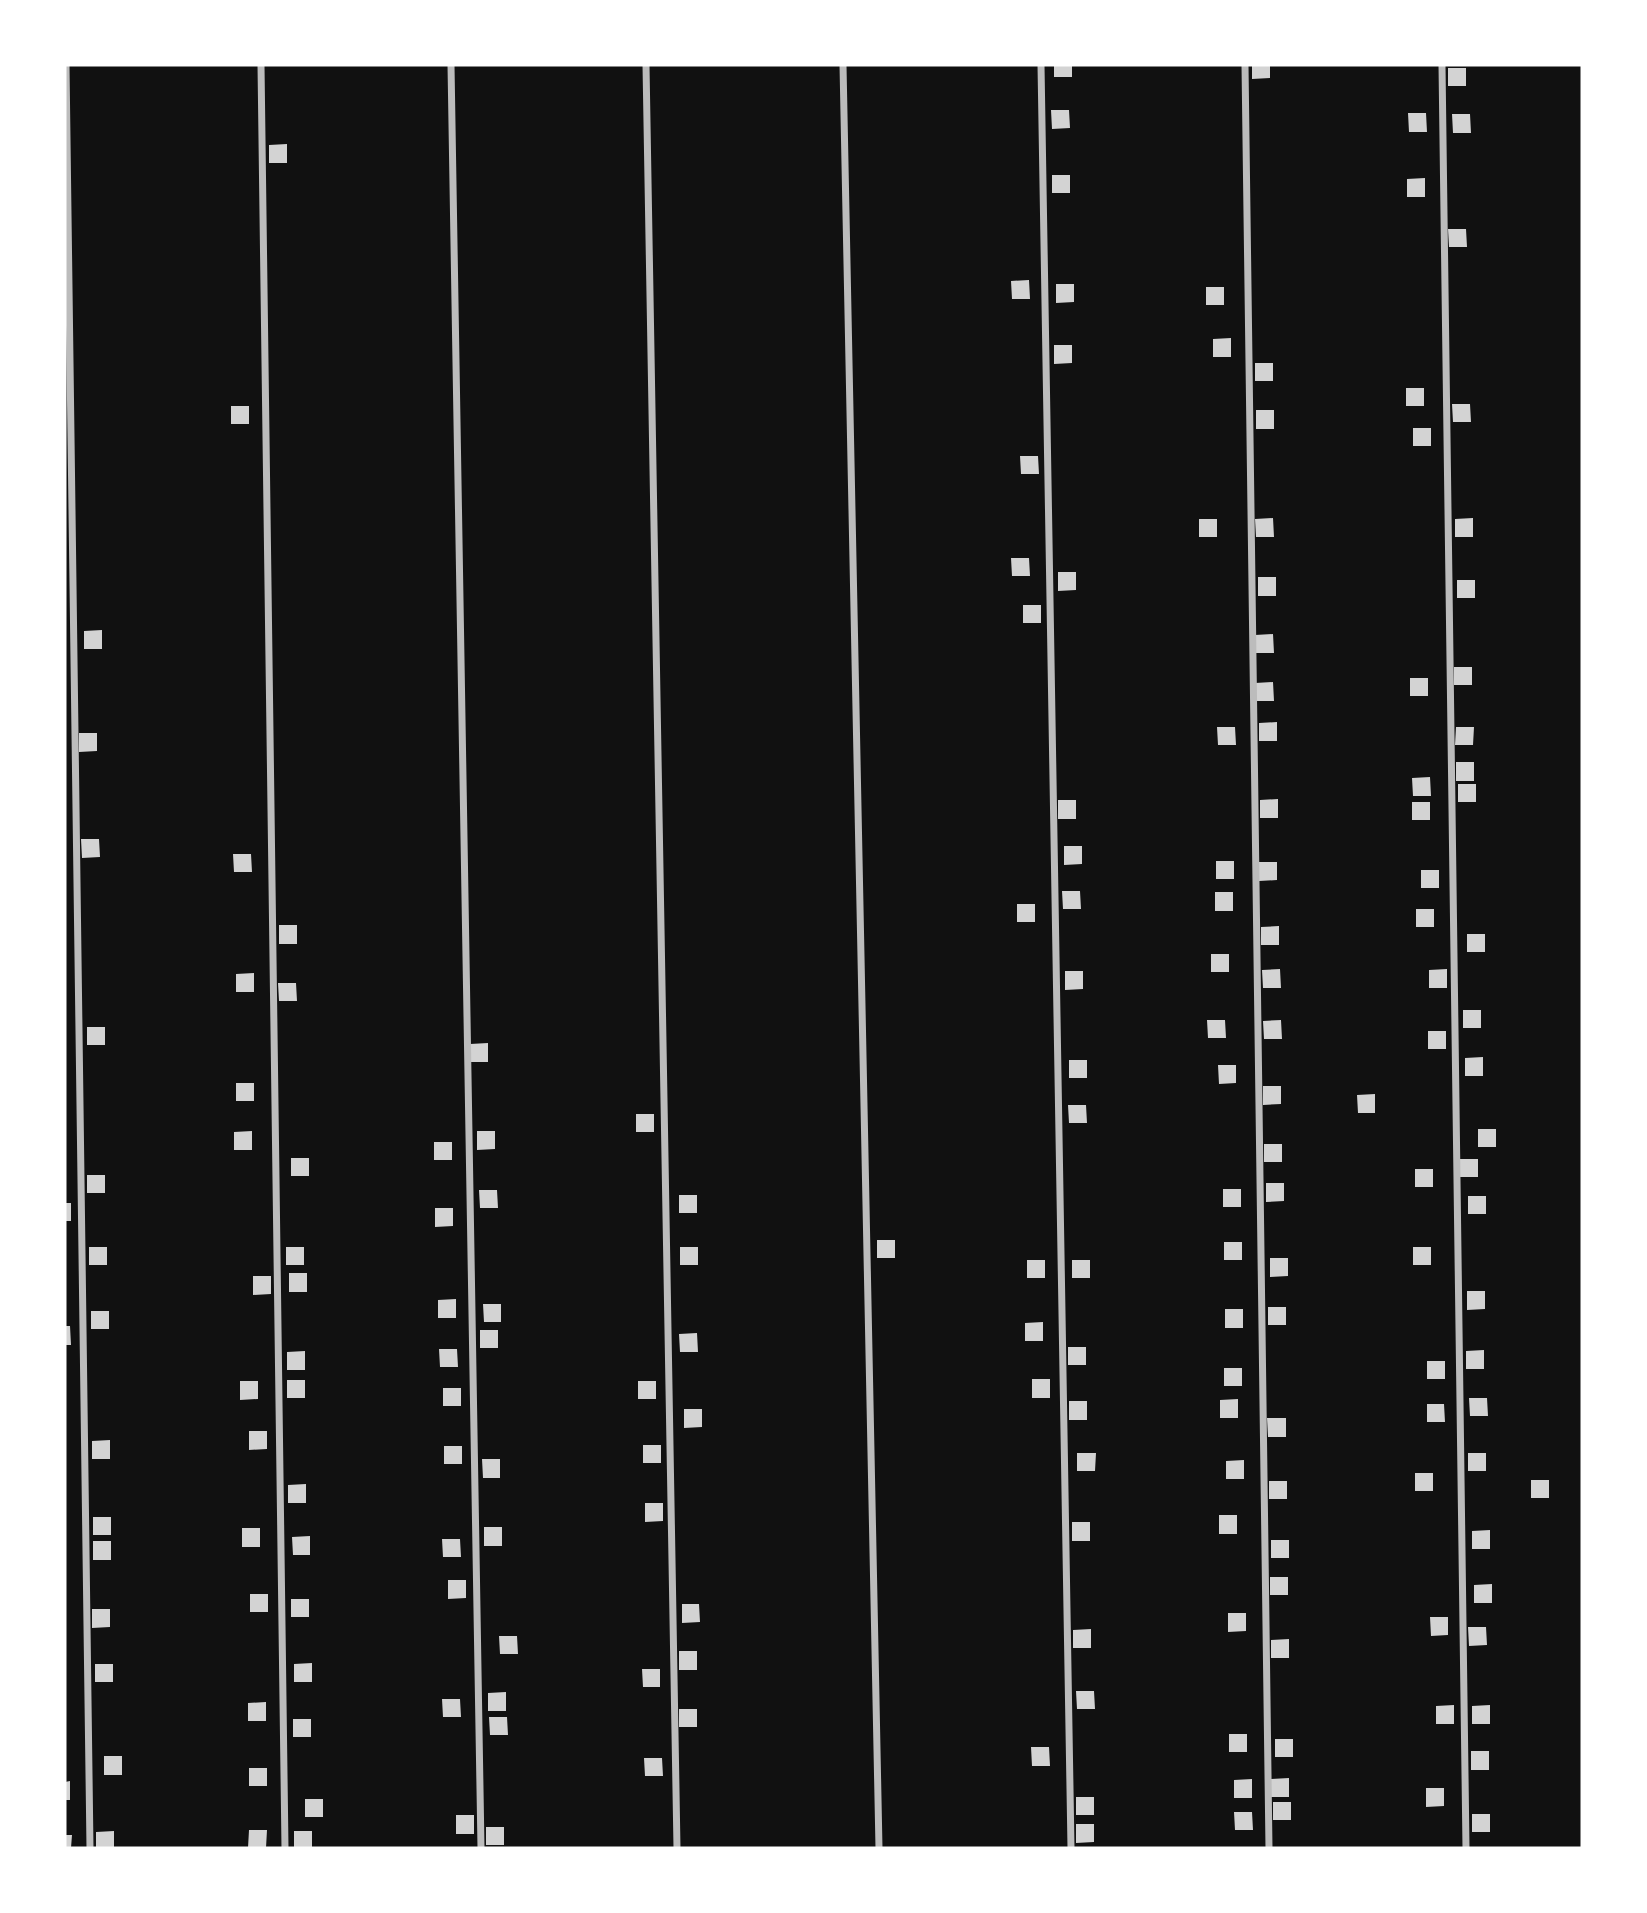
<svg xmlns="http://www.w3.org/2000/svg" width="1647" height="1913" font-family="Montserrat,sans-serif">
  <rect width="100%" height="100%" fill="#111"/>
  <!-- building -->
  <path fill="#d3d3d3" d="M1054,65H1072V77H1054Z
    M1252,65H1270V78L1252,79Z
    M1448,68H1466V86H1448Z
    M1051,110H1069L1070,128L1052,129Z
    M1408,113H1426L1427,132H1409Z
    M1452,114H1470L1471,133H1453Z
    M287,144V163H269V145Z
    M1052,175H1070V193H1052Z
    M1425,178V197H1407V179Z
    M1448,229H1466L1467,247H1449Z
    M1029,280L1030,299H1012L1011,281Z
    M1056,284H1074V302L1056,303Z
    M1206,287H1224V305H1206Z
    M1231,338V357H1213V339Z
    M1054,345H1072V363L1054,364Z
    M1255,363H1273V381H1255Z
    M1406,388H1424V406H1406Z
    M1452,404H1470L1471,422H1453Z
    M231,406H249V424H231Z
    M1256,410H1274V429H1256Z
    M1413,428H1431V446H1413Z
    M1020,456H1038L1039,474H1021Z
    M1273,518L1274,537H1256L1255,519Z
    M1473,518V537H1455V519Z
    M1199,519H1217V537H1199Z
    M1011,558H1029L1030,576H1012Z
    M1058,572H1076V590L1058,591Z
    M1258,577H1276V596H1258Z
    M1457,580H1475V598H1457Z
    M1023,605H1041V623H1023Z
    M102,630V649H84V631Z
    M1273,634L1274,653H1256L1255,635Z
    M1454,667H1472V685H1454Z
    M1410,678H1428V696H1410Z
    M1273,682L1274,701H1256L1255,683Z
    M1277,722V741H1259V723Z
    M1217,727H1235L1236,745H1218Z
    M1456,727H1474L1473,745H1455Z
    M79,733H97V751L79,752Z
    M1456,762H1474V781H1456Z
    M1430,777L1431,796H1413L1412,778Z
    M1458,784H1476V802H1458Z
    M1278,799V818H1260V800Z
    M1058,800H1076V819H1058Z
    M1412,802H1430V820H1412Z
    M81,839H99L100,857L82,858Z
    M1064,846H1082V864L1064,865Z
    M233,854H251L252,872H234Z
    M1216,861H1234V879H1216Z
    M1259,862H1277V880L1259,881Z
    M1421,870H1439V888H1421Z
    M1062,891H1080L1081,909H1063Z
    M1215,892H1233V911H1215Z
    M1017,904H1035V922H1017Z
    M1416,909H1434V927H1416Z
    M279,925H297V944H279Z
    M1279,926V945H1261V927Z
    M1467,934H1485V952H1467Z
    M1211,954H1229V972H1211Z
    M1280,969L1281,988H1263L1262,970Z
    M1447,969V988H1429V970Z
    M1065,971H1083V989L1065,990Z
    M254,973V992H236V974Z
    M278,983H296L297,1001H279Z
    M1463,1010H1481V1028H1463Z
    M1207,1020H1225L1226,1038H1208Z
    M1281,1020L1282,1039H1264L1263,1021Z
    M87,1027H105V1045H87Z
    M1428,1031H1446V1049H1428Z
    M488,1043V1062H470V1044Z
    M1483,1057V1076H1465V1058Z
    M1069,1060H1087V1078H1069Z
    M1218,1065H1236V1083L1219,1084Z
    M236,1083H254V1101H236Z
    M1263,1086H1281V1104L1263,1105Z
    M1375,1094V1113H1358L1357,1095Z
    M1068,1105H1086L1087,1123H1069Z
    M636,1114H654V1132H636Z
    M1478,1129H1496V1147H1478Z
    M252,1131V1150H234V1132Z
    M477,1131H495V1149L477,1150Z
    M434,1142H452V1160H434Z
    M1264,1144H1282V1162H1264Z
    M291,1158H309V1176H291Z
    M1460,1159H1478V1177H1460Z
    M1415,1169H1433V1187H1415Z
    M87,1175H105V1193H87Z
    M1266,1183H1284V1201L1266,1202Z
    M1223,1189H1241V1207H1223Z
    M479,1190H497L498,1208H480Z
    M679,1195H697V1213H679Z
    M1468,1196H1486V1214H1468Z
    M65,1203H71V1221H65Z
    M435,1208H453V1226L435,1227Z
    M877,1240H895V1258H877Z
    M1224,1242H1242V1260H1224Z
    M89,1247H107V1265H89Z
    M286,1247H304V1265H286Z
    M680,1247H698V1265H680Z
    M1413,1247H1431V1265H1413Z
    M1270,1258H1288V1276L1270,1277Z
    M1027,1260H1045V1278H1027Z
    M1072,1260H1090V1278H1072Z
    M289,1273H307V1292H289Z
    M253,1276H271V1294L253,1295Z
    M1467,1291H1485V1309L1467,1310Z
    M456,1299V1318H438V1300Z
    M483,1304H501V1322H484Z
    M1268,1307H1286V1325H1268Z
    M1225,1309H1243V1328H1225Z
    M91,1311H109V1329H91Z
    M1043,1322V1341H1025V1323Z
    M65,1326H70L71,1345H65Z
    M480,1330H498V1348H480Z
    M697,1333L698,1352H680L679,1334Z
    M1068,1347H1086V1365H1068Z
    M439,1349H457L458,1367H440Z
    M1484,1350V1369H1466V1351Z
    M305,1351V1370H287V1352Z
    M1427,1361H1445V1379H1427Z
    M1224,1368H1242V1386H1224Z
    M1032,1379H1050V1398H1032Z
    M287,1380H305V1398H287Z
    M240,1381H258V1399L240,1400Z
    M638,1381H656V1399H638Z
    M443,1388H461V1406H443Z
    M1469,1398H1487L1488,1416H1470Z
    M1238,1399V1418H1220V1400Z
    M1069,1401H1087V1420H1069Z
    M1427,1404H1444L1445,1422H1427Z
    M684,1409H702V1427L684,1428Z
    M1267,1418H1286V1437H1268Z
    M249,1431H267V1449L249,1450Z
    M110,1440V1459H92V1441Z
    M643,1445H661V1463H643Z
    M444,1446H462V1464H444Z
    M1077,1453H1096L1095,1471H1077Z
    M1468,1453H1486V1471H1468Z
    M482,1459H500V1478H483Z
    M1244,1460V1479H1226V1461Z
    M1415,1473H1433V1491H1415Z
    M1531,1480H1549V1498H1531Z
    M1269,1481H1287V1499H1269Z
    M306,1484V1503H288V1485Z
    M645,1503H663V1521L645,1522Z
    M1219,1515H1237V1534H1219Z
    M93,1517H111V1535H93Z
    M1072,1522H1090V1541H1072Z
    M484,1527H502V1546H484Z
    M242,1528H260V1547H242Z
    M1490,1530V1549H1472V1531Z
    M310,1536V1555H293L292,1537Z
    M442,1539H460L461,1557H443Z
    M1271,1540H1289V1558H1271Z
    M93,1541H111V1560H93Z
    M1270,1577H1288V1595H1270Z
    M448,1580H466V1598L448,1599Z
    M1492,1584V1603H1474V1585Z
    M250,1594H268V1612H250Z
    M291,1599H309V1617H291Z
    M682,1604H699L700,1622L682,1623Z
    M92,1609H110V1627L92,1628Z
    M1228,1613H1246V1631L1228,1632Z
    M1430,1617H1448V1635L1431,1636Z
    M1468,1627H1486L1487,1645L1469,1646Z
    M1091,1629V1648H1073V1630Z
    M499,1636H517L518,1654H500Z
    M1289,1639V1658H1271V1640Z
    M679,1651H697V1670H679Z
    M312,1663V1682H294V1664Z
    M95,1664H113V1682H95Z
    M642,1669H660V1687H643Z
    M1076,1691H1094L1095,1709H1077Z
    M506,1692V1711H488V1693Z
    M442,1699H460L461,1717H443Z
    M266,1702V1721H248V1703Z
    M1454,1705V1724H1436V1706Z
    M1490,1705V1724H1472V1706Z
    M679,1709H697V1727H679Z
    M489,1717H507L508,1735H490Z
    M293,1719H311V1737H293Z
    M1229,1734H1247V1752H1229Z
    M1275,1739H1293V1757H1275Z
    M1031,1747H1049L1050,1766H1032Z
    M1471,1751H1489V1770H1471Z
    M104,1756H122V1775H104Z
    M644,1758H662L663,1776H645Z
    M249,1768H267V1786H249Z
    M1289,1778V1797H1271V1779Z
    M1252,1779V1798H1234V1780Z
    M70,1781V1800H65V1782Z
    M1426,1788H1444V1806L1426,1807Z
    M1076,1797H1094V1815H1076Z
    M305,1799H323V1817H305Z
    M1273,1802H1291V1820H1273Z
    M1234,1812H1252L1253,1830H1235Z
    M1472,1814H1490V1832H1472Z
    M456,1815H474V1834H456Z
    M1076,1824H1094V1842L1076,1843Z
    M486,1827H504V1845H486Z
    M249,1830H267L266,1848H248Z
    M114,1831V1848H96V1832Z
    M294,1831H312V1848H294Z
    M65,1835H72L71,1848H65Z"/>
  <g fill="none" stroke-linecap="round" stroke-linejoin="round">
    <!-- minor -->
    <path stroke="#bcbcbc" stroke-width="7" d="M66,65L90,1848
      M261,65L285,1848
      M451,65L481,1848
      M646,65L677,1848
      M843,65L879,1848
      M1041,65L1071,1848
      M1245,65L1269,1848
      M1442,65L1466,1848"/>
  </g>
  <!-- border -->
  <rect width="1647" height="1913" fill="none" stroke="#ffffff" stroke-width="133"/>
</svg>
